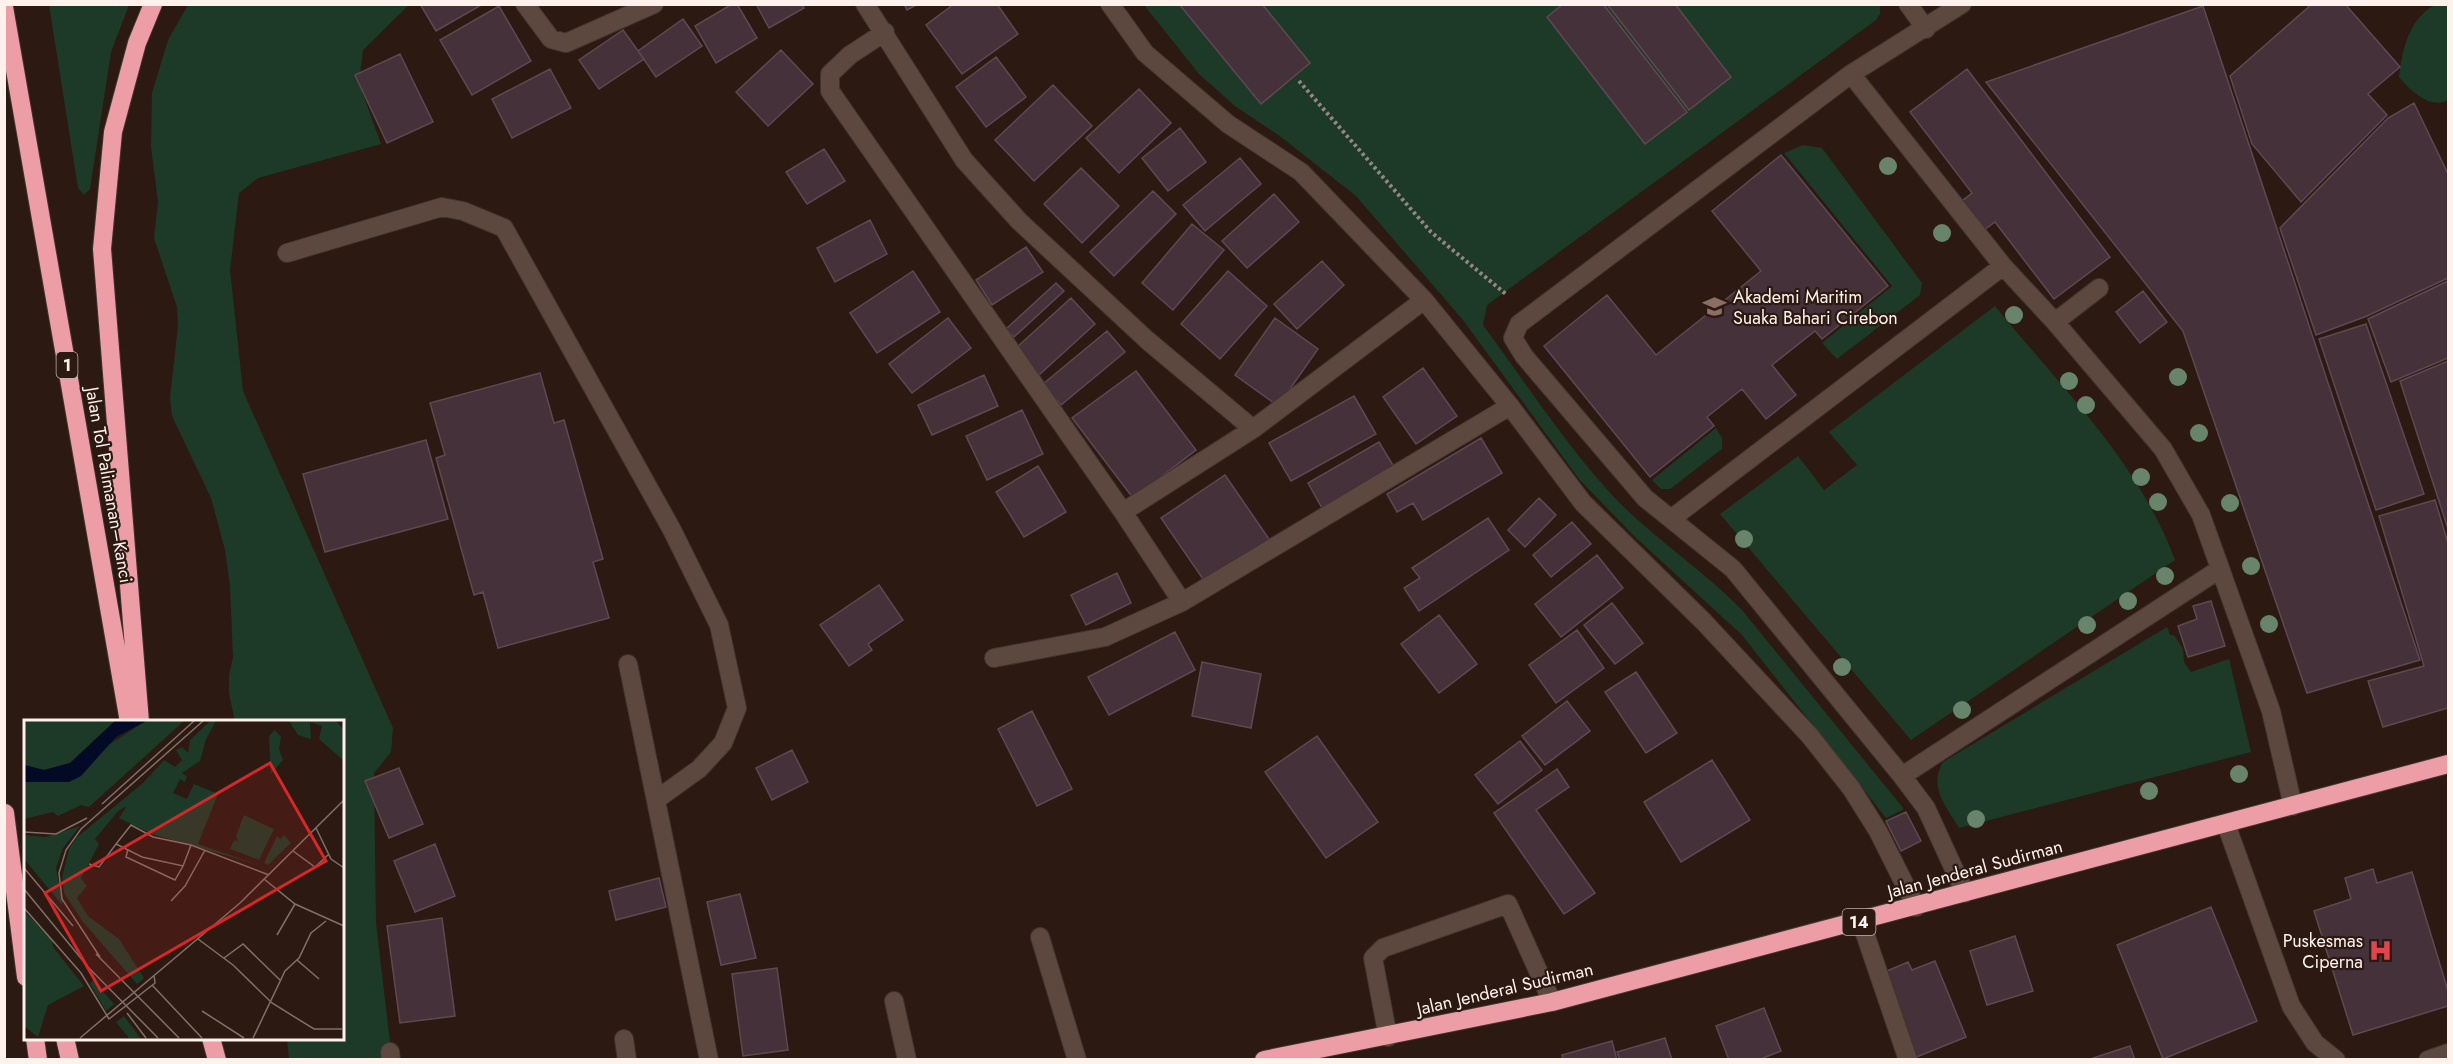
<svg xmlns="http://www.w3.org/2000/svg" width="2453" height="1064" font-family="Jost,sans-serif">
  <rect width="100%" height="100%" fill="#2b1912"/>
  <!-- green -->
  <path fill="#1d3a29" d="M49,5H129L111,52L90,189L84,195L78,188Z
    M188,5H409L363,50L359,83L381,144L258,178L239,193L230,270L243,391L393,728L391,752L374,773L376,923L392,1059H289L287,1039L342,1038V722H235L229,693V675L233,657L230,586L225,550L211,498L172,416L170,398L178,325L177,307L154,238L158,202L151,147L152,93L168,40Z
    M1144,5H1880V14L1876,20L1487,305L1483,325C1525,382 1565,444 1613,496C1653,538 1702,569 1742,610L1904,809L1886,818L1742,635L1634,536L1579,479L1463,320L1356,196L1281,137L1235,106L1199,74Z
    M2435,5H2448V100C2430,110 2410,90 2399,77C2402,50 2409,18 2435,5Z
    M1803,145L1822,148L1922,283L1920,295L1837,359L1822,343L1892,286L1784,153Z
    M1995,306C2060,386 2139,462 2175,560L1911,740L1720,514L1798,456L1824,490L1857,465L1829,432Z
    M1716,428L1722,438V449L1670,489H1661L1652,480Z
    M2167,627L2170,635H2174L2183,649L2184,662L2191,672L2229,659L2251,752L1959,828C1946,806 1928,787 1943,762Z"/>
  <!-- building -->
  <path fill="#453139" stroke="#5e4951" stroke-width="1.5" d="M420,4H483L436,31Z
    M732,4H737L757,38L716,63L695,26Z
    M756,4H801L804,8L769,28Z
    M904,4H918L907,10Z
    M954,4H997L1018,34L962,74L926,25Z
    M1179,4H1262L1310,63L1261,104Z
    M1563,4H1603L1687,112L1645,144L1547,17Z
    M1607,4H1675L1731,77L1689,110Z
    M2312,4H2345L2400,67L2368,94L2387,115L2301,202L2252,144L2230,76Z
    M499,6L531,61L472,95L440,40Z
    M2203,6L2420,660L2307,693L2183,331L1986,82Z
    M683,19L702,46L656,77L638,51Z
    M623,30L644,59L599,89L579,60Z
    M781,50L813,84L768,126L736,92Z
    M400,54L433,122L387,143L355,75Z
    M996,57L1026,97L986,127L956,87Z
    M550,69L571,108L512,138L492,99Z
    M1967,69L2110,257L2054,299L1995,222L1984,230L1962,201L1972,193L1910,112Z
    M1053,85L1092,126L1034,181L995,140Z
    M1139,89L1171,123L1119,173L1086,138Z
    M2414,103L2448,174V278L2367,316L2316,335L2280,228L2388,118Z
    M1180,128L1206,162L1168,191L1142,158Z
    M824,149L845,181L807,204L786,172Z
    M1781,155L1888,286L1822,339L1815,331L1772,365L1796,395L1766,419L1742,389L1707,417L1714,426L1650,477L1544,346L1607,295L1656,355L1761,271L1712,211Z
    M1240,158L1261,184L1205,231L1183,205Z
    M1081,168L1119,206L1082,243L1044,204Z
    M1153,191L1176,214L1114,276L1090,252Z
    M1274,194L1299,222L1247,268L1222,241Z
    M870,220L887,254L835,282L817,248Z
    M1192,224L1224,250L1173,310L1142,283Z
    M1026,247L1043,272L992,305L976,280Z
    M1322,261L1344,285L1297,329L1274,304Z
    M913,271L940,312L877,353L850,313Z
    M1228,271L1267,306L1220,359L1181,324Z
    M2448,281V358L2391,382L2368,319Z
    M1056,283L1064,291L1014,337L1006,329Z
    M2143,291L2167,322L2140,343L2116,312Z
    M1071,298L1095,324L1039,375L1015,349Z
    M948,318L971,348L912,393L889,364Z
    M1275,318L1318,349L1278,406L1235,375Z
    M2366,324L2424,494L2376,510L2319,339Z
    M1107,331L1125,352L1061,405L1043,384Z
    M2448,361V529L2400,381Z
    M1423,368L1457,416L1416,444L1383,397Z
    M1136,371L1196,450L1133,498L1072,418Z
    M540,373L554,423L564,420L603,559L593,562L609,618L498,648L483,592L474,595L436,458L445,455L430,403Z
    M984,375L998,406L932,435L918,405Z
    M1354,396L1376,434L1291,481L1269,443Z
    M1022,410L1043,454L987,480L966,436Z
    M1481,438L1502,473L1423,520L1413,503L1397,512L1387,494Z
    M426,440L448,519L325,552L303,474Z
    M1379,442L1394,467L1322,508L1308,483Z
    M1038,466L1066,512L1024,537L996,492Z
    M1225,475L1269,539L1205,582L1161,518Z
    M1539,498L1556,515L1525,547L1508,530Z
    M2435,500L2448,543V708L2383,727L2368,681L2424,666L2379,516Z
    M1488,518L1509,550L1419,611L1404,588L1420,578L1412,568Z
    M1572,522L1591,544L1551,577L1533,555Z
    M1597,555L1623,588L1561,637L1535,604Z
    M1117,573L1131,603L1086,625L1071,595Z
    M879,585L903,620L868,644L872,650L849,666L820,625Z
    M2211,601L2225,646L2188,657L2178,626L2197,619L2193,606Z
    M1612,603L1643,643L1615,664L1584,625Z
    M1439,615L1477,664L1439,693L1401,644Z
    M1577,630L1604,668L1556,703L1529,665Z
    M1175,632L1195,670L1109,715L1088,677Z
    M1202,662L1261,674L1251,728L1192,716Z
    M1636,672L1677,733L1646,753L1605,692Z
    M1567,701L1590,731L1545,765L1522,736Z
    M1032,711L1072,789L1037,806L998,729Z
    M1317,736L1378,822L1326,858L1265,772Z
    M1520,741L1542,770L1498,804L1475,775Z
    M792,750L808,782L772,800L756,768Z
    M1712,760L1750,820L1681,862L1644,802Z
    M399,768L423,824L389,838L365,781Z
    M1557,769L1569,787L1536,810L1595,893L1564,914L1494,813Z
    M1906,812L1921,841L1901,851L1886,821Z
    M435,844L455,896L415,912L394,861Z
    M2373,869L2377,883L2412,872L2448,991V1006L2353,1035L2314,911L2351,899L2345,878Z
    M659,878L666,907L616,920L609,891Z
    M740,894L756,958L721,965L707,902Z
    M2211,907L2257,1021L2163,1059L2117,945Z
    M442,918L455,1016L400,1023L387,926Z
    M2015,936L2033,991L1987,1005L1970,951Z
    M1935,961L1966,1037L1914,1058L1880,974L1908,962L1912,970Z
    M777,968L788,1050L743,1056L732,974Z
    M1764,1008L1781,1051L1758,1060H1729L1716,1026Z
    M1665,1038L1672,1060H1620L1617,1052Z
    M1612,1041L1617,1060H1563L1562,1055Z
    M2130,1046L2135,1060H2090V1059Z"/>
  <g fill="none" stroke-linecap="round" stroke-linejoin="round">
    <defs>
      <path id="minor" d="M525,4L551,39L566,43L654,4
        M865,4L964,160L1019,221L1147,340L1253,429L1424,300
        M1110,4L1145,53L1228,124L1301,172L1424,300L1510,406L1583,503L1704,622L1810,736L1851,788L1878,831L1916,907
        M1908,4L1926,29
        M885,32L850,55L830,74V91L1123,512L1253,429
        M1851,74L2003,266
        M287,253L442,207L463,211L504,228L672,530L719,625L737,708L723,743L699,769L656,800
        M2055,322L2099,288
        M1123,512L1182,602
        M1671,519L1645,498L1524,356L1513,338L1519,324L1851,74L1962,4
        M994,658L1105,637L1182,602L1510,406
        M628,664L709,1060
        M1902,776L2220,569
        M2226,824L2291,1006L2315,1043L2336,1060
        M1965,893L1926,808L1902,776L1733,569L1671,519L2003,266L2055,322L2163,449L2201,515L2271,711L2293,806
        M1861,922L1908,1060
        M1040,937L1077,1060
        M894,1001L907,1060
        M1388,1037L1373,958L1383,948L1508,904L1552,1002
        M624,1039L627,1060
        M390,1052L391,1060
        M2428,1060L2448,1053"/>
      <path id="highway" d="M4,7L129,722
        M140,722L102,249L113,132L137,43L153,4
        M5,813L26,977
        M35,1038L38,1060
        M65,1038L70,1060
        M211,1038L217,1060
        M1264,1060L1552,1002L2448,764"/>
    </defs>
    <!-- minor casing -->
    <use href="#minor" stroke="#413430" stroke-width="20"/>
    <!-- highway casing -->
    <use href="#highway" stroke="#413430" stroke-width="20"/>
    <!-- path -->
    <path stroke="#95867f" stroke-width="4" stroke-dasharray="3 3" stroke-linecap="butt" d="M1299,81L1431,232L1507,295"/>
    <!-- minor -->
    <use href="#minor" stroke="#5d4840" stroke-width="18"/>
    <!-- highway -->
    <use href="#highway" stroke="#ed9da5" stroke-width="18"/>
  </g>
  <!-- trees -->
  <g fill="#68846a">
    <circle cx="1888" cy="166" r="9"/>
    <circle cx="1942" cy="233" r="9"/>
    <circle cx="2014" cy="315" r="9"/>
    <circle cx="2178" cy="377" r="9"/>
    <circle cx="2069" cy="381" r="9"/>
    <circle cx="2086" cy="405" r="9"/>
    <circle cx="2199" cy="433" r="9"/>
    <circle cx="2141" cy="477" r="9"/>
    <circle cx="2158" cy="502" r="9"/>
    <circle cx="2230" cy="503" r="9"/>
    <circle cx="1744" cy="539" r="9"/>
    <circle cx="2251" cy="566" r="9"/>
    <circle cx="2165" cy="576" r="9"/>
    <circle cx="2128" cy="601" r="9"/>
    <circle cx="2269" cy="624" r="9"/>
    <circle cx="2087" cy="625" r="9"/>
    <circle cx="1842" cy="667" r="9"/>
    <circle cx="1962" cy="710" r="9"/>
    <circle cx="2239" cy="774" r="9"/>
    <circle cx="2149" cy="791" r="9"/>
    <circle cx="1976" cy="819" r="9"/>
  </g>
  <!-- icons -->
  <defs>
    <symbol id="university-bare" viewBox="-9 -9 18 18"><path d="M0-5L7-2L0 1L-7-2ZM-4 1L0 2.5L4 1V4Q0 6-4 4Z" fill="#8d6e63" stroke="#2b1912" stroke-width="2.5" paint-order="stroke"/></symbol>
    <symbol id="hospital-bare" viewBox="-9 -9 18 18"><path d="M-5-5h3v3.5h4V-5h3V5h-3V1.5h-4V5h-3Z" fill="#e0444e" stroke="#2b1912" stroke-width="2.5" paint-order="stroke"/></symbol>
  </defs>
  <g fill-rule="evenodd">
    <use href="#university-bare" x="1698" y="290" width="33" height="33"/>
    <use href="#hospital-bare" x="2364" y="934" width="33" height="33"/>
  </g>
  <g text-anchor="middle" stroke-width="4.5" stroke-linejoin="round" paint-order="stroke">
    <!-- shield labels -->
    <g fill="#2b1912" stroke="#bfb1ab" stroke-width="1.5">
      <rect x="56.5" y="352" width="21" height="26" rx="4.5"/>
      <rect x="1842.5" y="909" width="33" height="26" rx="4.5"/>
    </g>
    <g font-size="16" font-weight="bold" fill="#fff2ec">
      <text x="67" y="371">1</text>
      <text x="1859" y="928">14</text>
    </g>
    <!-- poi labels -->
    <g font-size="18" fill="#fff2ec" stroke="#2b1912" text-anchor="start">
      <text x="1733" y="303">Akademi Maritim<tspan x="1733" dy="21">Suaka Bahari Cirebon</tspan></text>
      <text x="2363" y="947" text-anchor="end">Puskesmas<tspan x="2363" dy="21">Ciperna</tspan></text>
    </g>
    <!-- street labels -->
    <g font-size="18" fill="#fff2ec" stroke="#2b1912">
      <text transform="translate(109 485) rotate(80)" y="6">Jalan Tol Palimanan–Kanci</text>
      <text transform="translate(1975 869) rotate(-15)" y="6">Jalan Jenderal Sudirman</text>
      <text transform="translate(1505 989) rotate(-13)" y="6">Jalan Jenderal Sudirman</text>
    </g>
  </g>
  <!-- overview -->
  <g transform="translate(24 720)">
    <rect width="320" height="320" fill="#2b1912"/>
    <path d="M0,1H91L46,43L20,50L0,45ZM122,1H160L65,87L57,85L34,96L29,92L0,99V62L57,56L78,29ZM186,1H192L182,19L176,41L158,53L163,56L161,62L156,59L149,73L163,79L170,64L194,74L174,124L238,146L128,114L95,98L103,86L94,91L71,119L75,124L57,158L63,166L53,178L64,196L95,219L120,258L113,264L59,202L40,173L38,157L45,129L52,118L119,63L140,40L151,47L158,40L152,30L158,27L164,33L166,20ZM265,1H312L319,9V40L295,19L298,6L286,2L287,19L274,15ZM251,10L257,17L255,29L259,40L247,54L245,16ZM220,95L250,109L235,140L206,129L210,120L214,121L212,116ZM56,106L39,128L32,148L39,186L0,139V115L22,117ZM260,115L267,123L244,145L240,143L253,116L257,119ZM0,191L28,220L29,227L60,266L24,285L14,317L0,306ZM69,260L90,284L82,291L66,264ZM100,296L111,311L116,318H105L92,302Z" fill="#1d3a29"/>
    <path d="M91,1H122L92,17L57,56L45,62H0V45L20,50L46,43Z" fill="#020a25"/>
    <path fill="none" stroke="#807069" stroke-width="1.5" d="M78,84L170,1M292,108L307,139L320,148M0,112L32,114L63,98M167,125L159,146L118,137L92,124L107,105L129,117L167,125L245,155M104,129L102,137L151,160L159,146M269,131L291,147L305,134M65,144L75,147L92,124M0,148L49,206M240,159L271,184L320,206M0,169L64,247L134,318M147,181L161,166L181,130M0,188L57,253L85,299L131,263L130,255M253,215L271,184M174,219L209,245L248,283L290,309H318M72,234L155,318M76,237L38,179L35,153L42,130L57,109L179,1M200,238L219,224L257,261M273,240L295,259M128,265L178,318M178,291L220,318M103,293L122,318M56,318L216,183L320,80M229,318L261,251L275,238L287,213L302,201"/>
    <path fill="#d62828" fill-opacity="0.15" stroke="#d62828" stroke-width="3" d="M246,43L302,141L77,271L21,173Z"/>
    <rect width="320" height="320" fill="none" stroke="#fff2ec" stroke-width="3"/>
  </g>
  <!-- border -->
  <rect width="2453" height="1064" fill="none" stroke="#fff2ec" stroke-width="12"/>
</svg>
